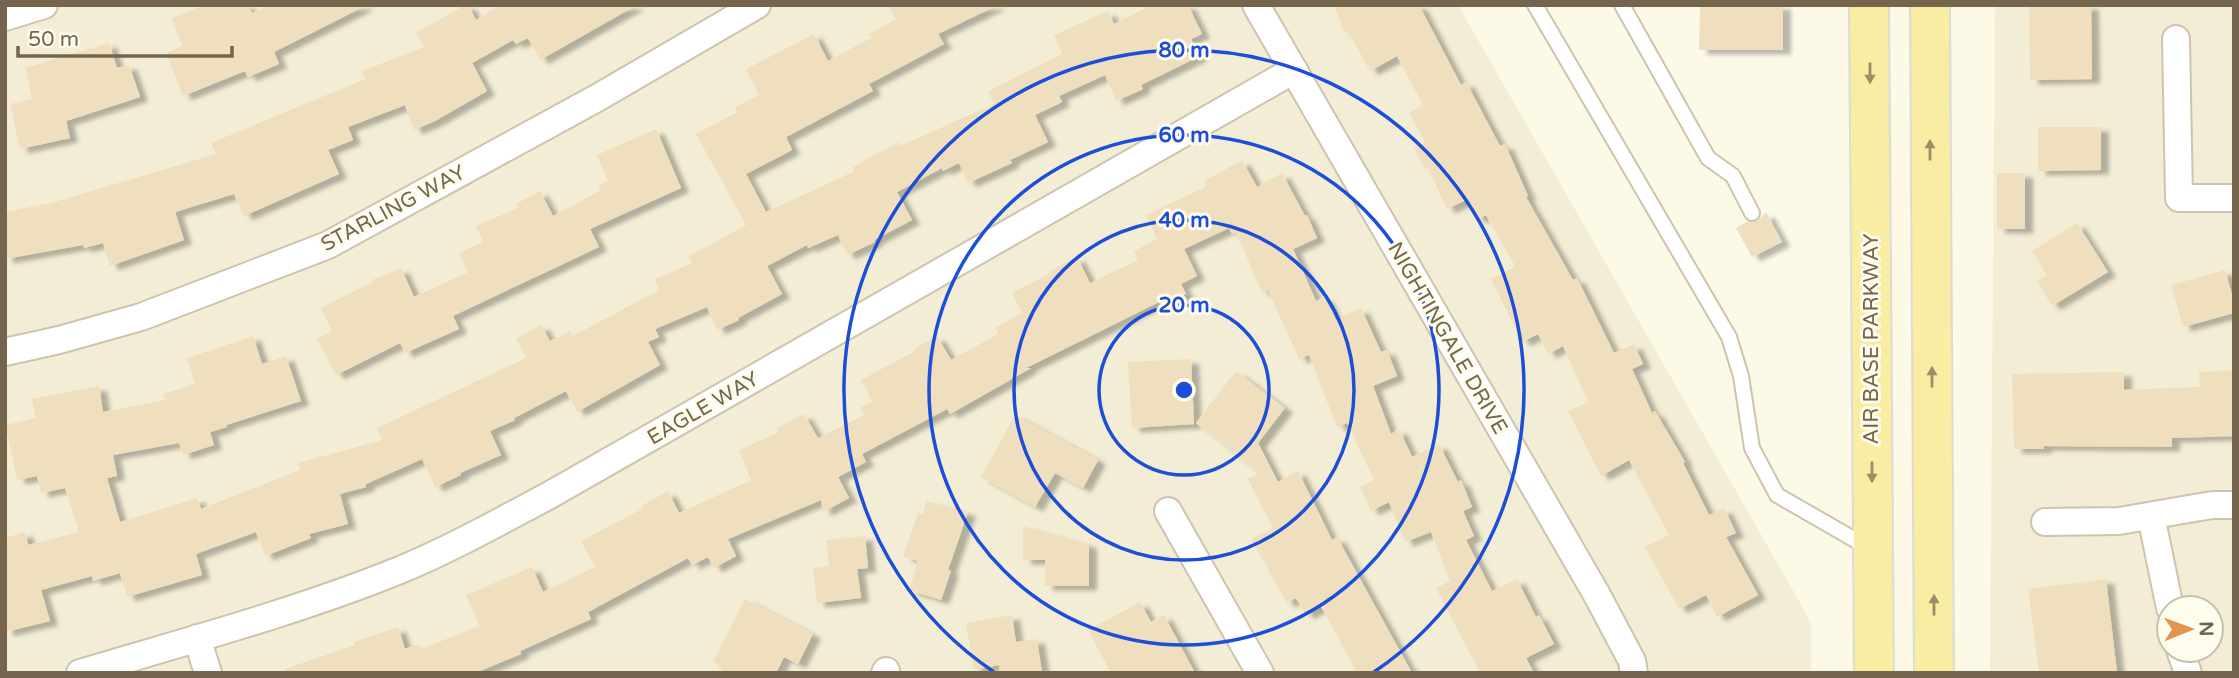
<svg xmlns="http://www.w3.org/2000/svg" width="2239" height="678" font-family="'Varela Round',sans-serif">
  <defs>
    <filter id="shadow"><feDropShadow dx="8" dy="4.5" stdDeviation="2" flood-color="#0004"/></filter>
  </defs>
  <rect width="100%" height="100%" fill="#fcf9e7"/>
  <!-- residential -->
  <path fill="#f3edd5" fill-rule="evenodd" d="M5,5H1458L1803,608L1811,624V673H5Z
    M1995,5H2234V673H1993L1990,668ZM2169,608H2211V650H2169Z"/>
  <!-- building -->
  <path fill="#f0dfbf" filter="url(#shadow)" d="M204,5H248L252,13L270,5H367L274,52L279,64L248,77L245,71L183,96L166,53L182,46L172,18Z
    M465,5H468L476,20L501,5H637L540,60L528,38L516,44L513,40L472,63L487,91L435,121L414,130L405,105L348,127L353,140L328,150L339,174L244,216L234,194L175,212L184,240L110,266L103,243L84,248L83,245L5,259V212L51,203L216,154L211,143L365,79L362,71L424,47L416,33Z
    M888,5H998L938,34L944,44L869,84L873,91L786,137L792,150L746,174L766,212L855,171L853,167L898,142L900,146L994,104L988,91L1062,54L1054,35L1108,11L1114,24L1151,5H1188L1202,34L1191,39L1200,56L1141,85L1143,89L1116,101L1105,75L1059,96L1062,102L1035,115L1048,142L1010,160L1012,163L968,183L959,163L943,171L942,168L897,192L912,220L874,240L875,242L847,255L838,235L808,248L807,245L767,266L782,294L738,318L739,320L717,330L707,307L655,329L659,337L648,342L660,365L577,412L566,391L514,418L515,420L490,431L501,455L460,473L461,475L435,487L422,459L366,484V487L340,494L348,524L309,534L311,538L265,556L256,532L196,554L202,575L127,597L120,573L93,581L92,576L41,590L50,621L5,632V538L25,532L28,545L79,532L65,488L41,493L37,476L17,480L5,425L36,418L32,399L99,386L103,412L165,400L163,394L195,384L187,358L253,336L262,364L286,356L301,401L226,425L227,427L210,432L214,445L183,455L179,443L113,455L117,476L107,478L120,522L197,498L201,509L300,470L298,463L382,440L377,428L526,358L516,338L541,325L550,341L570,331L573,336L659,290L655,279L692,263L689,256L746,225L696,134L737,112L735,107L759,95L746,69L814,34L828,61L871,38L869,34L896,19Z
    M1334,5H1419L1461,85L1466,82L1500,146L1505,144L1528,196L1526,197L1573,280L1577,278L1614,353L1634,344L1643,364L1632,369L1652,413L1655,411L1685,462L1683,463L1709,515L1724,508L1736,533L1726,537L1758,595L1717,617L1706,595L1679,609L1645,547L1669,535L1629,460L1601,476L1568,411L1588,402L1563,346L1548,354L1538,334L1522,342L1491,279L1515,266L1486,215L1477,219L1468,199L1447,209L1428,168L1425,169L1414,148L1425,142L1409,113L1423,105L1397,56L1370,71L1348,31L1344,32Z
    M1700,5H1783V50H1699Z
    M2029,5H2091L2092,79L2030,80Z
    M109,43L117,68L129,65L140,97L66,121L70,138L20,149L10,104L32,99L25,68Z
    M2038,127H2101V170L2038,171Z
    M656,129L681,188L590,229L599,247L453,316L459,329L405,353L400,343L336,375L317,339L332,331L321,308L373,282L372,280L401,268L414,297L468,272L459,253L483,242L476,226L518,208L516,204L540,191L553,216L601,190L599,185L608,181L597,155Z
    M1242,160L1257,187L1282,173L1305,216L1307,215L1317,238L1293,249L1316,301L1325,297L1336,320L1361,308L1381,352L1387,350L1397,376L1373,386L1391,434L1399,429L1412,457L1439,444L1458,482L1461,480L1472,507L1463,511L1474,536L1466,540L1492,591L1517,579L1536,617L1539,615L1554,644L1526,658L1534,673H1480L1436,588L1450,581L1431,532L1405,542L1389,502L1371,511L1360,487L1374,480L1347,423L1337,427L1309,355L1299,359L1268,290L1262,293L1236,232L1232,234L1229,228L1184,249L1197,276L1181,284L1186,294L1161,306L1159,302L1026,368H1031L950,414L947,409L862,454L866,462L838,477L849,498L823,512L821,500L728,539L736,556L714,568L708,557L692,565L688,558L588,612L591,619L520,651L521,654L475,673H286L285,669L355,645L354,642L398,627L405,649L419,644L421,649L479,626L466,595L532,567L543,592L595,567L581,541L642,509L641,506L668,491L679,513L751,480L739,450L779,432L777,428L804,414L818,438L864,415L860,408L872,401L861,380L915,351L914,349L937,336L951,360L998,334L995,328L1022,313L1012,293L1051,273L1049,271L1077,257L1090,283L1138,260L1134,251L1157,239L1146,215L1207,186L1204,181Z
    M1997,173H2025V229H1997Z
    M1766,212L1782,242L1752,257L1736,228L1748,221H1757Z
    M2077,223L2108,272L2052,306L2037,281L2047,275L2032,251Z
    M2225,270L2234,302V313L2183,327L2171,285Z
    M1191,359L1194,424L1132,428L1128,362Z
    M2234,370V436L2172,438V447L2044,446V449H2014L2012,374L2124,372V390L2200,387L2199,372Z
    M1236,371L1285,408L1258,443L1278,482L1298,471L1332,540L1337,537L1412,673H1357L1321,606L1306,615L1296,598L1287,603L1251,539L1273,528L1248,479L1259,473L1196,423Z
    M1015,415L1098,460L1083,488L1055,473L1035,507L981,477Z
    M926,501L968,512L948,570L951,571L941,600L909,590L918,561L903,556L918,513L923,514Z
    M1023,526L1089,544V586H1045V560H1023Z
    M865,536L868,568L857,569L861,598L817,603L813,568L829,566L826,540Z
    M2106,579L2117,673H2039L2028,589Z
    M745,599L813,634L798,664L784,657L776,673H733L713,662Z
    M1140,602L1151,622L1164,615L1195,673H1111L1088,630Z
    M1012,615L1016,642L1037,639L1042,673H1000L999,665L974,670L966,623Z"/>
  <g fill="none" stroke-linecap="round" stroke-linejoin="round">
    <defs>
      <path id="lane" d="M1535,5L1729,337L1741,376L1752,448L1777,495L1869,548
        M1622,5L1708,158L1733,176L1752,213"/>
      <path id="street" d="M1256,5L1597,595L1632,661L1634,673
        M5,17L44,5
        M2176,39L2179,198H2234
        M5,352L59,340L141,317L328,245L597,98L757,5
        M1168,511L1260,673
        M2151,516L2170,608
        M2045,522L2119,521L2212,505H2234
        M197,638L208,673
        M2180,650L2188,673
        M80,673C187,641 296,612 400,570C451,549 499,522 548,496L1294,70
        M885,673L886,671"/>
      <path id="primary" d="M1869,5L1874,673
        M1930,5L1934,673"/>
    </defs>
    <!-- lane casing -->
    <use href="#lane" stroke="#cdc4ad" stroke-width="18"/>
    <!-- street casing -->
    <use href="#street" stroke="#cdc4ad" stroke-width="30"/>
    <!-- primary casing -->
    <use href="#primary" stroke="#dedad4" stroke-width="42"/>
    <!-- lane -->
    <use href="#lane" stroke="#fff" stroke-width="14"/>
    <!-- street -->
    <use href="#street" stroke="#fff" stroke-width="26"/>
    <!-- primary -->
    <use href="#primary" stroke="#f8eda2" stroke-width="38"/>
  </g>
  <!-- one-way arrows -->
  <defs><path id="oneway-solid" d="M-6-.8H1V-3.2L6.5 0L1 3.2V.8H-6Z" transform="scale(1.75)"/></defs>
  <g fill="#9c8e66">
    <use href="#oneway-solid" transform="translate(1870 73) rotate(90)"/>
    <use href="#oneway-solid" transform="translate(1930 150) rotate(-90)"/>
    <use href="#oneway-solid" transform="translate(1932 377) rotate(-90)"/>
    <use href="#oneway-solid" transform="translate(1872 472) rotate(90)"/>
    <use href="#oneway-solid" transform="translate(1934 605) rotate(-90)"/>
  </g>
  <!-- distance rings -->
  <g fill="none" stroke="#1d4ed8" stroke-width="3.5">
    <circle cx="1184" cy="390" r="85"/>
    <circle cx="1184" cy="390" r="170"/>
    <circle cx="1184" cy="390" r="255"/>
    <path d="M994 672A340 340 0 1 1 1374 672"/>
  </g>
  <g text-anchor="middle" stroke-width="6" stroke-linejoin="round" paint-order="stroke">
    <!-- street labels -->
    <g font-size="21" fill="#75654c" stroke="#fefced">
      <text transform="translate(393 208) rotate(-28)" y="7">STARLING WAY</text>
      <text transform="translate(1448 338) rotate(60)" y="7">NIGHTINGALE DRIVE</text>
      <text transform="translate(1871 339) rotate(-90)" y="7">AIR BASE PARKWAY</text>
      <text transform="translate(703 408) rotate(-30)" y="7">EAGLE WAY</text>
    </g>
  </g>
  <circle cx="1184" cy="390" r="10" fill="#1d4ed8" stroke="#fefced" stroke-width="3.5"/>
  <g font-size="21" text-anchor="middle" font-weight="bold" fill="#1d4ed8" stroke="#fefced" stroke-width="6" stroke-linejoin="round" paint-order="stroke">
    <text x="1184" y="57">80 m</text>
    <text x="1184" y="142">60 m</text>
    <text x="1184" y="227">40 m</text>
    <text x="1184" y="312">20 m</text>
  </g>
  <!-- border -->
  <rect width="2239" height="678" fill="none" stroke="#75654c" stroke-width="14"/>
  <!-- north arrow -->
  <g transform="translate(2190 629) rotate(89)"><circle r="33" fill="#fefced" stroke="#c7c0ad" stroke-width="2"/>
  <path d="M0-5L12 26L0 18L-12 26Z" fill="#e19550"/>
  <text y="-10" font-size="19" font-weight="bold" text-anchor="middle" fill="#75654c">N</text>
  </g>
  <!-- scale -->
  <path d="M18 46v10h214v-10" fill="none" stroke="#75654c" stroke-width="3.5"/>
  <text x="28" y="46" font-size="21" fill="#75654c" stroke="#fefced" stroke-width="5" paint-order="stroke">50 m</text>
</svg>
